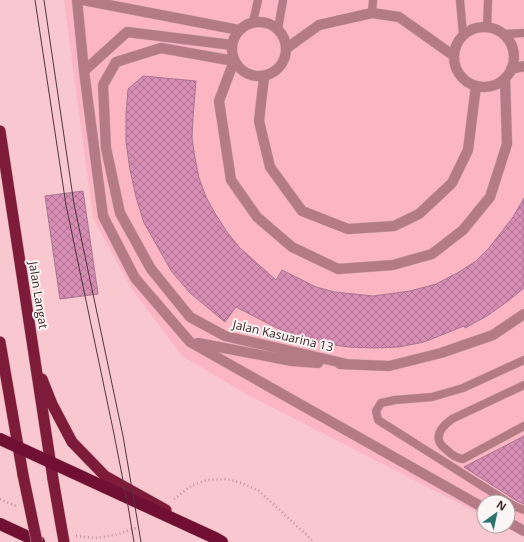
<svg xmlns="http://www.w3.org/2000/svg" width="524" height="542" font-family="'Open Sans',sans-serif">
  <defs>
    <pattern id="building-cross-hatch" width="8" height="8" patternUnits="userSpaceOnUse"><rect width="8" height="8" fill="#d78db4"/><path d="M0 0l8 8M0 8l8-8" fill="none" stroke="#af7392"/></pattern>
  </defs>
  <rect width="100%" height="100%" fill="#f9c7cf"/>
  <!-- built -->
  <path fill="#fcb6c3" d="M64,0H524V536L504,526H508V502H484V516L248,395L182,356L131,288L93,218Z"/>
  <!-- building -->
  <path fill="url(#building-cross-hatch)" stroke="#a87690" d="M143,76L196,81L193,117L192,138L195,158L199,178L206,197L216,215L227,232L240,248L276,280L282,270L316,287L335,292L373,296L410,291L436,284L459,272L476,261L489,248L513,217L524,198V288L508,301L487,316L465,328L464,326L424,342L399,347L374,348L348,347L322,343L299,337L275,327L236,307L225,322L190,293L172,272L144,223L136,197L130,170L126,142V114L128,89Z
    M83,191L98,294L60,299L45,196Z
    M524,436V504L517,501L464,467Z"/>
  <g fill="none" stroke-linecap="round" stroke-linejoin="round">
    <defs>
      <path id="service" d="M460,0L463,35
        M372,13L373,0
        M253,22L258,0
        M487,27L488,0
        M278,29L283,0
        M504,34L524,33
        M524,360L463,388L432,397L395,400L381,403L376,411L378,420L514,506L524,510
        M524,385L452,419C445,424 435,433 440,443C442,447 446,449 449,452C453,456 457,458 463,459L524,426"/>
      <path id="minor" d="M77,0L84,71L103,216L135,278L190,342L484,508
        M83,0L239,30
        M232 49a27 27 0 1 1 54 0a27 27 0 1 1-54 0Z
        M454 57a30 30 0 1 1 60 0a30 30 0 1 1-60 0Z
        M287,48L319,25L372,13L399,17L454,56
        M511,69L524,66
        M84,71L127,32L232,45
        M264,77L259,121L270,167L302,211L348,229L394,226L419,214L452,183L468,150L476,86
        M198,343L292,361L318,363
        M340,364L389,366L441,353L493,335L524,314
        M347,364L225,336L190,317L151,269L120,213L106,148L103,85L116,62L161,48L234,61L219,101L231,180L257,217L292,247L338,269L393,265L432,254L463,230L490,197L507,144L505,78
        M508,522L524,531"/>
      <path id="trunk" d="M0,131L53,479
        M0,342L23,475
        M42,379L52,404L72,442L105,476L166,510"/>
      <path id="motorway" d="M0,439L215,538L222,542
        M0,524L39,542"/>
    </defs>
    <!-- service casing -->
    <use href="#service" stroke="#d3a6ad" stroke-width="9"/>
    <!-- minor casing -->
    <use href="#minor" stroke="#d3a6ad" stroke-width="11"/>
    <!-- trunk casing -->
    <use href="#trunk" stroke="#d3a6ad" stroke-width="12"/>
    <!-- motorway casing -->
    <use href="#motorway" stroke="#d3a6ad" stroke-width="13"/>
    <!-- path -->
    <path stroke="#bb9299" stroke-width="2.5" stroke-dasharray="1 3" stroke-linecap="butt" d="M0,499L18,507
      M174,499L191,486L207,480L227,479L242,483L259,491L314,542
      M76,536L95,538L115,535L136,528"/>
    <!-- service -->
    <use href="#service" stroke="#b47b85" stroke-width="8"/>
    <!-- minor -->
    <use href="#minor" stroke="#b47b85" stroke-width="10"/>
    <!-- trunk -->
    <use href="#trunk" stroke="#7e1a3a" stroke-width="11"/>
    <!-- motorway -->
    <use href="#motorway" stroke="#700f31" stroke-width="12"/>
    <!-- tram -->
    <path stroke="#51373c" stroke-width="1" d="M35,0L66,205L114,434L128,506L134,542
      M44,0L74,204L123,436L141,542"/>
    <defs>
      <path id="trunk-bridge" d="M23,475L37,542
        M53,479L64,542"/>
    </defs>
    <!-- trunk-bridge casing -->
    <use href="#trunk-bridge" stroke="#d3a6ad" stroke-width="12" stroke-linecap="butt"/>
    <!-- trunk-bridge -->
    <use href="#trunk-bridge" stroke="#7e1a3a" stroke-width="11"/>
  </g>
  <g text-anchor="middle" stroke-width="4" stroke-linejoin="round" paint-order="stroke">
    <!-- street labels -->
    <g font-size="12" fill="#392226" stroke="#fcf5f6">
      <text transform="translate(38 295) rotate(81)" y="4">Jalan Langat</text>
      <text transform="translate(283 336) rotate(13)" y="4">Jalan Kasuarina 13</text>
    </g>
  </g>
  <!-- north arrow -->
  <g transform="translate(496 514) rotate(33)"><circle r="19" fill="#fcf5f6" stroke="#aea1a3"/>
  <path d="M0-3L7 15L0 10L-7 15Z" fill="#2c756e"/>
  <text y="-6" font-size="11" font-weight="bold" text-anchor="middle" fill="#392226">N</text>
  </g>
</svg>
